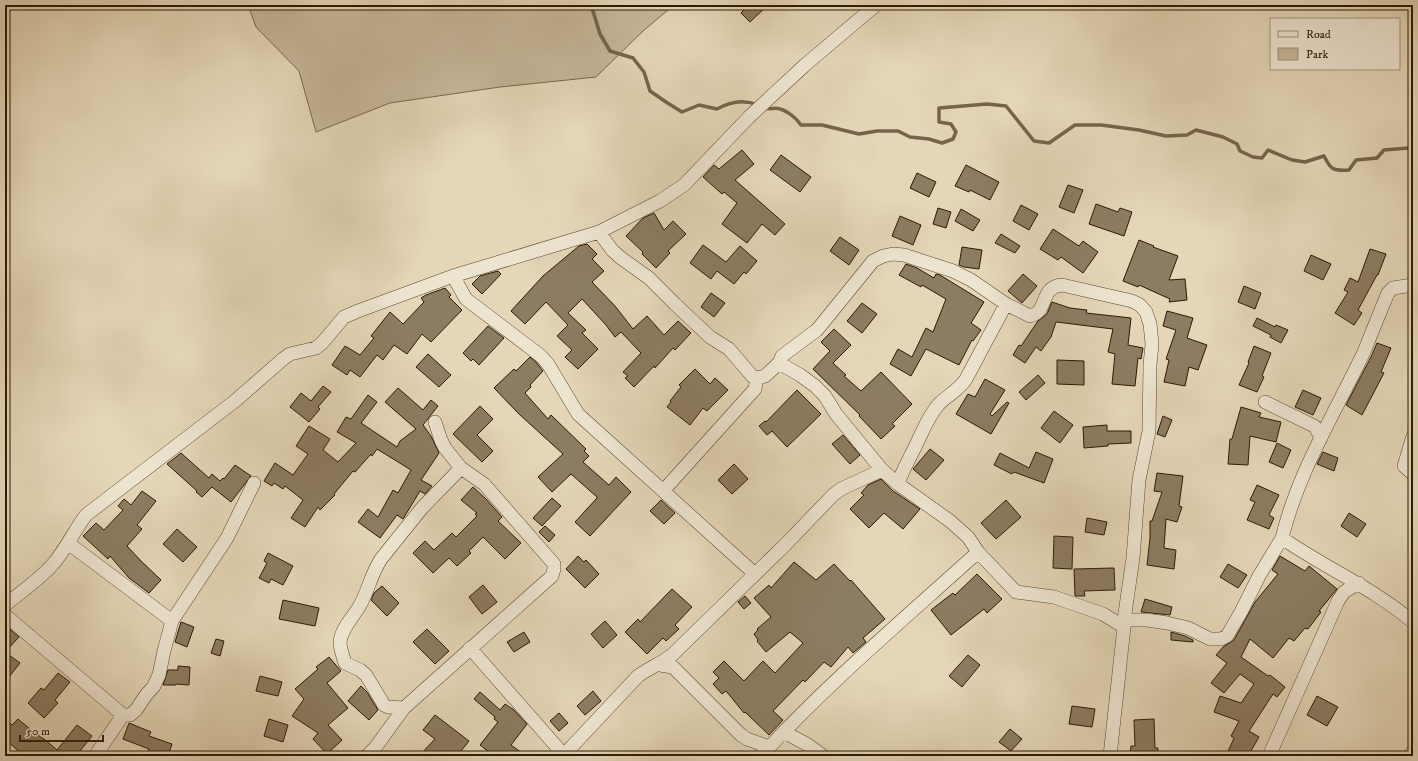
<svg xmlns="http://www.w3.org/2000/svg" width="1418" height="761" font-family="'IM FELL DW Pica',serif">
  <rect width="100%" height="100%" fill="#e4d6b7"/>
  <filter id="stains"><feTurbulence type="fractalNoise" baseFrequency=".005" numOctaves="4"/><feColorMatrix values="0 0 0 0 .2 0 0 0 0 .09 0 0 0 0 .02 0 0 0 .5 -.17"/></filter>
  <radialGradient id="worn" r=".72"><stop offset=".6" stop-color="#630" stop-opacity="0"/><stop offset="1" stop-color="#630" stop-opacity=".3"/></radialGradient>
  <!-- green -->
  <path fill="#c5b699" stroke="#78684f" d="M248,5H674L643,31L596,77L500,87L390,103L316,132L299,71L256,27Z"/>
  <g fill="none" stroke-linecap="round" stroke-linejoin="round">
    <!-- stream -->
    <path stroke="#75644b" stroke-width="3.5" d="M586,5L592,8L600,34L610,51L633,58L644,72L650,91L666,102L682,112L699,105L717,109C731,101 744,99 758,105
      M764,108C770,110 775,107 780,109C788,111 797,119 801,125H822L859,134L877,131H898L910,137L929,139L942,143L953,139L956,132L951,124L939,122V108L987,104L1006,106L1034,141L1049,143L1075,125H1101L1139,130L1166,136L1187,135L1196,130L1223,137L1237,144L1240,151L1253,157L1262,158L1268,150L1292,160L1305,162L1324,156C1331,170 1333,171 1349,170L1356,160L1377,158L1384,150L1408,148L1413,150"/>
  </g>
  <!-- building -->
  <path fill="#8c7c62" stroke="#2c1a05" d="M749,5H768L750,22L741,13Z
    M742,150L754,164L735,180L785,224L775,235L762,224L747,243L722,224L737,203L724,192L722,194L703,177L714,165L719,169Z
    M781,155L811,177L800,192L770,170Z
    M966,165L999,182L990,200L970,190L969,192L955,186Z
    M917,173L936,182L929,197L910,188Z
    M1068,185L1083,190L1074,213L1059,207Z
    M1096,204L1118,212L1120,208L1132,212L1124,236L1089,224Z
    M1021,205L1038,214L1029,230L1013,221Z
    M938,208L951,212L946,228L933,224Z
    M961,209L980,220L973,231L955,221Z
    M654,213L664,230L673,221L686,234L668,251L670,253L656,268L642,254L643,252L626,236L643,218Z
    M900,216L921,225L913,245L892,236Z
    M1053,229L1079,246L1083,241L1098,252L1083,273L1061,257L1058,260L1040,249Z
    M1001,234L1020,246L1015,253L995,243Z
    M840,237L859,250L849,265L830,251Z
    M1139,240L1154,246L1153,247L1178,256L1169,280L1185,279L1187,300L1169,302L1170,299L1139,285L1138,287L1123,281Z
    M587,244L597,254L592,259L604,271L592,282L615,306L633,329L647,316L664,335L678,321L691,333L675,350L673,348L655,368L654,366L634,387L625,378L628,376L623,372L641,353L621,332L615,337L606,325L582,299L568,313L586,330L582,333L598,349L578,369L565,357L572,350L557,336L568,325L546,302L525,324L511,311L543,276L579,246Z
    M703,245L726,262L740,246L757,261L746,274L744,272L734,284L717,271L711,279L690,263Z
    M962,247L982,250L979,269L964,267L959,265Z
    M1370,249L1386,254L1378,275H1377L1358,310L1362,313L1354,325L1335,313L1348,292L1344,290L1350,278L1358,282Z
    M1311,255L1331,264L1323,280L1304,271Z
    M906,264L917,268L934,278L936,274L940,275L984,302L971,323L981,330L973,341L972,340L959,365L926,349L911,376L890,364L898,349L912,357L926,328L933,332L946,299L922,285L921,287L899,275Z
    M498,271L501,274L482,294L472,284L480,276Z
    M1023,274L1037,286L1022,303L1008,291Z
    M1244,286L1261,293L1255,309L1238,302Z
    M445,288L451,295L449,297L462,310L431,342L422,334L407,354L394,345L383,360L377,355L360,377L350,370L347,375L332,365L345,346L360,355L374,338L371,336L390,312L403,324L424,302L421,298L426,295Z
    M711,293L725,303L714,317L701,307Z
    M1052,302L1070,308L1087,310L1086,313L1131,318L1128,345L1143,348L1141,359L1138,358L1135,386L1112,384L1115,354L1108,352L1113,329L1056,322L1051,337L1041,351L1036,347L1025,363L1013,355L1019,345L1021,346L1038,321L1047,314Z
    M862,303L877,314L862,333L847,321Z
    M1167,311L1193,318L1187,338L1207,345L1198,370L1189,367L1185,386L1164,382L1169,360L1166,359L1176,330L1163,326Z
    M1257,318L1275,327L1276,325L1288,330L1281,343L1270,337L1271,335L1253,326Z
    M488,326L504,338L479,365L473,359L471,361L463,353Z
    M834,329L851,345L833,363L846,375L844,376L861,391L881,372L912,404L892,424L895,426L881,439L859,416L860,415L813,369L830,351L821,342Z
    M1377,343L1391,348L1381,372L1384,373L1362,415L1346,405L1371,357Z
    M1254,346L1271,353L1262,376L1264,377L1257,392L1239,385L1249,363L1248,362Z
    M428,354L451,375L439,387L416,367Z
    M530,357L536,362L543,371L530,385L531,387L525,393L548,419L551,415L586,449L584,451L589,456L583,462L609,485L616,477L631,492L590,536L575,522L597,498V497L571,474L552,492L538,477L563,454L519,414L494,388L514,369L516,371Z
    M1057,360L1084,361V385L1057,384Z
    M695,369L710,384L715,378L728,390L707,411L703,408L690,425L667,407L671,402L670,401L681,387L679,385Z
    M1038,375L1045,383L1026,400L1019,392Z
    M985,379L1005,390L990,414L992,416L1007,402L1009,403L991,434L956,414L968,394L975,397Z
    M323,386L331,392L318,407L320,409L309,422L290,407L301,393L311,401Z
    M398,388L423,410L431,400L438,406L423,425L431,436L439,453L421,480L432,486L431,487L425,494L420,491L403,519L397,515L380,538L358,522L368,509L378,517L393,490L398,493L411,470L377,449L372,456L371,454L355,472L353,471L334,494L335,495L320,510L318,507L305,527L291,518L303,500L285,486L283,489L274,483L272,486L264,481L275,463L293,475L308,454L296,446L309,426L330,439L323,450L338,462L356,443L337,432L346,417L351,419L368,395L377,402L361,423L397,447L400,441L416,429L385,402Z
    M797,390L821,414L787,447L772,431L767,435L759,426L765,421L766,422Z
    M1303,390L1321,398L1313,415L1295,407Z
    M480,406L493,419L477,435L493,451L482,462L453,434Z
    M1241,407L1261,413L1259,417L1281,422L1276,442L1250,436L1248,465L1228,464L1230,439H1232Z
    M1054,411L1073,425L1060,443L1041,428Z
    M1163,416L1172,420L1165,437L1157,434Z
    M1107,425V431H1131V443L1108,444V446L1084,448L1083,427Z
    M843,435L860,455L850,464L832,444Z
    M1277,443L1291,450L1283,468L1269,462Z
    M930,449L944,460L926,480L913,469Z
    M1036,452L1053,459L1044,483L1014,472L1012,474L994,465L1000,453L1029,468Z
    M1323,452L1338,458L1334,471L1317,464Z
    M181,453L209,478L212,474L220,481L223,478L224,479L235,465L251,476L231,502L212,487L202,497L196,492L197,491L167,464Z
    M734,464L748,479L732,494L718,480Z
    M1157,473L1183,476L1179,506L1182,507L1177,522L1166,519L1164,548L1176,550L1174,569L1147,565L1150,538V521H1152L1162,492L1154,491Z
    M881,479L893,491L920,509L903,529L884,513L869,528L850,509L864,495L861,493L868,485Z
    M1257,485L1279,495L1269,515L1274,518L1269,529L1247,520L1255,502L1250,500Z
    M473,487L486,499L502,517L498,521L521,543L505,559L483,537L469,551L471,553L457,566L449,558L433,573L413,553L425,541L434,550L452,533L456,537L477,516L475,514L477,513L461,500Z
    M142,491L156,501L137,525L142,529L127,546L141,561L161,580L149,593L129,578L110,556L108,559L83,536L96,523L104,530L123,510L118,506L124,499L131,505Z
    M552,498L561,506L542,526L533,518Z
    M661,500L675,513L664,524L650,511Z
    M1006,500L1021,517L996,539L981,523Z
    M1349,513L1366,524L1357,537L1341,526Z
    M1087,518L1107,522L1104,535L1085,532Z
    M545,526L555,535L549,542L539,532Z
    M177,529L197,547L183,562L163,544Z
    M1054,536L1073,537L1072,569L1053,568Z
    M268,553L293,566L283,585L271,579L269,583L259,578L267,563L264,561Z
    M578,556L584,562L586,560L599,574L585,588L566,569Z
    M1280,556L1305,571L1309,566L1337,589L1319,611L1321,612L1308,629L1305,628L1294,641L1289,638L1273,658L1250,639L1241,657L1268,676L1270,675L1285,687L1277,697L1273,694L1249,731L1259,737L1248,756H1226L1234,738L1231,736L1239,721L1214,712L1220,696L1241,703L1254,684L1240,674L1224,693L1211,683L1227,663L1216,655L1223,647L1234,640L1255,602L1278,574L1272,570Z
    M794,562L816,580L834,564L850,581L851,580L885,619L863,638L866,642L853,653L848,647L831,667L824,662L805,682L803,680L773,711L783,720L769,735L745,712L744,713L726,691L722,694L713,684L719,678L713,672L724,661L744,681L763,661L775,673L803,643L790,632L766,652L757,641L758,640L754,634L758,630L757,629L771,617L754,598L769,585L771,588Z
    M1228,564L1247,575L1238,588L1220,577Z
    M1114,568L1115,590L1084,591L1085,596H1075L1074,569Z
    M977,574L1002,599L987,613L984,609L951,635L931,610L953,593L955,595Z
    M483,585L497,602L482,614L469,597Z
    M382,586L399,603L387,616L371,600L374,593Z
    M672,589L692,607L675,625L679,629L666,641L663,638L647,654L625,632L638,619L640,622Z
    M745,596L751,603L744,609L738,602Z
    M1145,599L1172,607L1170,615L1141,612Z
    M283,600L319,608L315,626L279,619Z
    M605,621L617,635L603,648L591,634Z
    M181,622L194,627L187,647L175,642Z
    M5,625L19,637L5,652Z
    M427,629L449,651L435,664L413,642Z
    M524,632L530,642L514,652L507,642Z
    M1171,632L1185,636L1193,640V642L1171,640Z
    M216,639L224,641L220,656L211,653Z
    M5,652L20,663L5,682Z
    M968,655L980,665L962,687L949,676Z
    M329,657L341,671L327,683L348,708L328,725L342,740L327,754L313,739L318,733L292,716L304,699L295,689L318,669L316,667Z
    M178,666L190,667L189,685L176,684V685H163L168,670H178Z
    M58,673L70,682L55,700L58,703L44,718L28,703L41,688L44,690Z
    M260,676L282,682L278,696L256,691Z
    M361,686L367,692L378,710L369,720L348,701Z
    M593,691L601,701L585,715L577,706Z
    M480,692L500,710L505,704L514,710L527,724L511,745L526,756H494L480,745L498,722L494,719L495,717L474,699Z
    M1317,696L1338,707L1327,726L1307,715Z
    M1072,706L1095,709L1092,727L1069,724Z
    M559,713L568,723L559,731L550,721Z
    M435,715L469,741L457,756H419L435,739L423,730Z
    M5,719L12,725L18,719L36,734L44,739L57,750L77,725L92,736L76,756H24L5,739Z
    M269,719L288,725L283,742L264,736Z
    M1154,719L1155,748H1158L1157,756H1130L1131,746H1135L1134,720Z
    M129,723L151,732L149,736L172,744L168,756H147L149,749L123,739Z
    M1010,729L1022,739L1011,751L999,742Z"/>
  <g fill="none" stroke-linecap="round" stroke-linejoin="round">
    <defs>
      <path id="minor" d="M599,232L612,250L621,258L649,278L675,304L710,337L729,349L752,376L757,378L765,376L779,363L782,356L817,330L873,261L883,256L893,254L904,255L953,271L971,280L1006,304L1030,316C1049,312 1039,287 1062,285L1132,301L1140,305L1146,312L1150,324L1152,344L1150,365L1149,431L1139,480L1133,558L1124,620V627L1110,756
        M453,276L466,299L541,356L548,364L578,414L755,574
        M1413,285L1393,288L1388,293C1380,312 1372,332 1364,352C1335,413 1298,472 1282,538C1325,568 1373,588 1413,622
        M779,363L800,375L815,386L825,396L836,414L882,470L898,484L950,521L968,537L978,552L1016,592L1054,597L1103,614L1124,627
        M1265,402L1314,426L1316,428L1321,438
        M1413,436L1404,466L1413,474
        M898,484C902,471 909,460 915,447C922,433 928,416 939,404C948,395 959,390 966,379L1006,304
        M663,491L755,389L757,378
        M68,543L172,621
        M5,605C21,592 39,580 53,564C66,549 74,531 86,515L235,401L283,359L290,354L316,348L323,342L344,317L358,311L453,276L599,232L660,201L684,185L749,117L805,65L876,5
        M5,615L123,715H130L136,710L146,695L154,686L159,675L164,651L172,621L227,538L254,483
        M1124,620H1147L1167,623L1188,628L1210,639H1221L1227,636L1241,612L1259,576L1282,538
        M470,648L564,755
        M660,665L673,667L741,735L747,739L769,747
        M404,708L388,707L384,705L366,675L360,670L345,663C343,656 340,649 340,642C341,629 353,617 359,607C368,592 371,574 381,559L422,508L461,468
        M784,732L808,745L823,756
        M95,756L123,715
        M367,756L375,748L404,708L552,576L554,569V564L484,484L461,468L445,448L441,440L435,422
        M563,756L638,676C649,668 660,664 672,655L786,544L833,495L841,489L882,470
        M761,756C828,683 904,619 978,552
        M1269,756L1338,601L1344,592L1359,583
        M1410,756L1413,751"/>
    </defs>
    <!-- minor casing -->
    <use href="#minor" stroke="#5a4932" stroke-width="14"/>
    <!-- minor -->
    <use href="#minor" stroke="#ede4d0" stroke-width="13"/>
  </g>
  <!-- margin -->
  <rect width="1418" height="761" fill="none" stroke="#e4d6b7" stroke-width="20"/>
  <rect x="6" y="6" width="1406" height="749" fill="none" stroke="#2c1a05" stroke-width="2"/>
  <rect x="10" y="10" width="1398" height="741" fill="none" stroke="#2c1a05"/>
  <!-- legend -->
  <rect x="1270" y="18" width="130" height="52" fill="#ede4d0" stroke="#a0937f"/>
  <rect x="1278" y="31" width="20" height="6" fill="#ede4d0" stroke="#a0937f"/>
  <text x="1306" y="38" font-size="12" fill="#2c1a05">Road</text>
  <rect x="1278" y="48" width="20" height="12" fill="#c5b699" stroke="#a0937f"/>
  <text x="1306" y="58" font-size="12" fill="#2c1a05">Park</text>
  <!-- scale -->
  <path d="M20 735v6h83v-6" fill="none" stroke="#2c1a05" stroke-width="2"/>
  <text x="26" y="735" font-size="12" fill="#2c1a05" stroke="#ede4d0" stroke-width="3" paint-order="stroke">50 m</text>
  <rect width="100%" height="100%" filter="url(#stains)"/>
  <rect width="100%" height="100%" fill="url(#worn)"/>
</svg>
